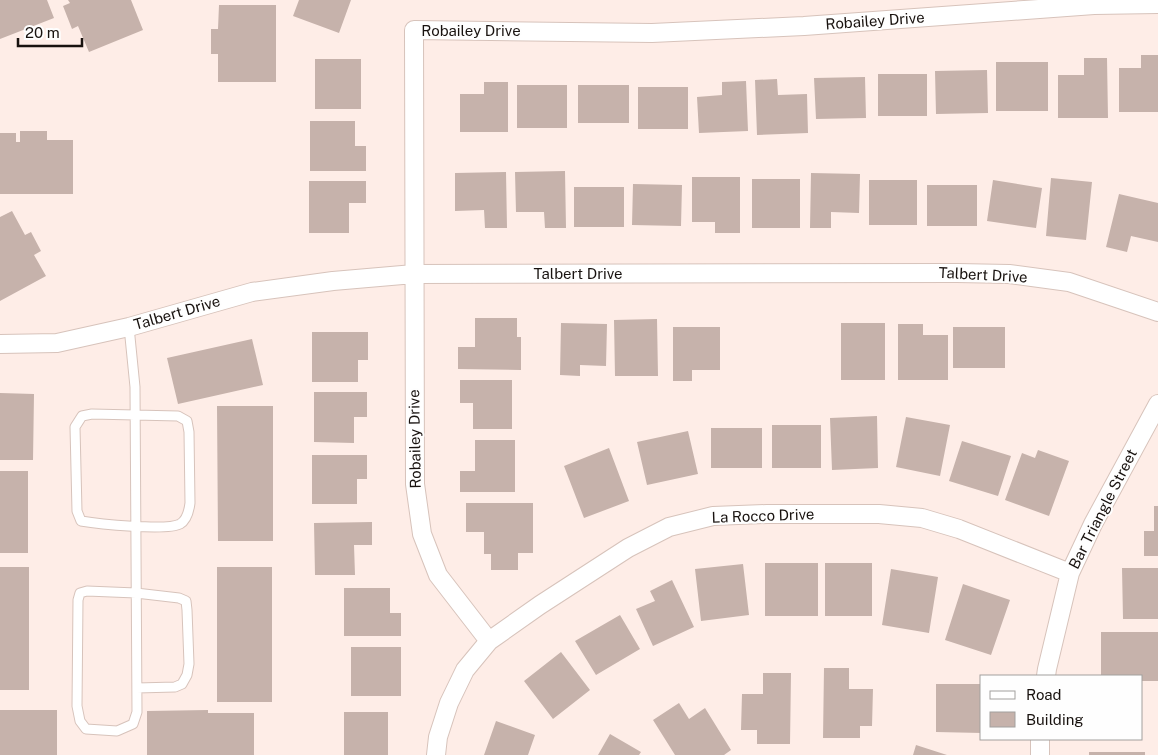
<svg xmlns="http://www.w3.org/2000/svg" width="1158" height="755" font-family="'Public Sans',sans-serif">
  <rect width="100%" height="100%" fill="#feede7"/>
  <!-- building -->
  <path fill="#c6b2ab" d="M0,0H47L54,18L0,39Z
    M68,0H131L143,30L89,52L78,26L72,29L63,6L70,3Z
    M299,0H351L339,33L293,16Z
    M219,5H276V82H218V54H211V29H218Z
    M1141,55H1158V112H1119V68H1141Z
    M1084,58H1107L1108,118H1058V75H1084Z
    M315,59H361V109H315Z
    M996,62H1048V111H996Z
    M987,70L988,113L936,114L935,71Z
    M878,74H927V116H878Z
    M865,77L866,118L816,119L814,78Z
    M777,79L778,95L807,94L808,133L757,135L755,80Z
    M746,81L748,131L699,133L697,97L722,95V82Z
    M484,82H508V132H460V94H484Z
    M517,85H567V128H517Z
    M578,85H629V123H578Z
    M638,87H688V129H638Z
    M310,121H355V146H366V171H310Z
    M20,131H47V140H73V194H0V133H16V142H20Z
    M565,171L566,228H545L544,212H516L515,172Z
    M506,172L507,228H485L484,210L455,211V173Z
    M811,173L860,174L859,213L831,212V228H810Z
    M692,177H740V233H715V222H692Z
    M1051,178L1092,182L1086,240L1046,236Z
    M752,179H800V228H752Z
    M869,180H917V225H869Z
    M993,180L1042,188L1036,228L987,221Z
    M309,181H366V203H349V233H309Z
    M633,184L682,185L681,226L632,225Z
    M927,185H977V226H927Z
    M574,187H624V227H574Z
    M1119,194L1158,203V242L1131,236L1127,252L1106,247Z
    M12,211L25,235L31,232L41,251L34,255L46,276L0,301V217Z
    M475,318H517V337H521V370L458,369V347H475Z
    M657,319L658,376H615L614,320Z
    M561,323L607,324L606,366L580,365V376L560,375Z
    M841,323H885V380H841Z
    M898,324H923V335H948V380H898Z
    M673,327H720V370H692V381H673Z
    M953,327H1005V368H953Z
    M312,332H368V360H358V382H312Z
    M252,339L263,385L178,404L167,358Z
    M460,380H512V429H473V403H460Z
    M314,392H367V417H354V443L314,442Z
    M0,393L34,394L33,460H0Z
    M217,406H273V541H218Z
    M877,416L878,468L832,470L830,418Z
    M906,417L950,425L940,476L896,467Z
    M772,425H821V468H772Z
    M711,428H762V468H711Z
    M688,431L698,474L647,485L637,442Z
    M475,440H515V492H460V471H475Z
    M962,441L1011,456L998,496L949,481Z
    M609,448L629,501L584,518L564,466Z
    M1038,450L1069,461L1049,516L1005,500L1022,453L1035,458Z
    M312,455H367V479H357V504H312Z
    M0,471H28V553H0Z
    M466,503H533V553H518V570H491V554H484V532H466Z
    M1154,506H1158V556H1144V531H1154Z
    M372,522V545H354L355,575H315L314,523Z
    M765,563H818V616H765Z
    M825,563H872V616H825Z
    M743,564L749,615L701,621L695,569Z
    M0,567H29V690H0Z
    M217,567H272V702H217Z
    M1122,568H1158V619H1123Z
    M891,569L938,577L929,633L882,625Z
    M672,580L694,627L653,646L636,609L655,601L650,591Z
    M963,584L1010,600L991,655L945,640Z
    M344,588H390V613H401V636H344Z
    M620,615L640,649L596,675L575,641Z
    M1101,632H1158V681H1142V676H1101Z
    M351,647H401V696H351Z
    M561,652L590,690L553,719L524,681Z
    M824,668H849V689H873L872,726H860V738H823Z
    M763,673H791L790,744H757V730H741L742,694H763Z
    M936,684H982V733L936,732Z
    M679,703L689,719L705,708L731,750L724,755H675L653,720Z
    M0,710H57V755H0Z
    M208,710V713H254V755H147V711Z
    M344,712H388V755H344Z
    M496,721L535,735L528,755H484Z
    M610,734L641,752L639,755H598Z
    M916,745L947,755H913Z
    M1089,752H1145V755H1089Z"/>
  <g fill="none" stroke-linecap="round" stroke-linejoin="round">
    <defs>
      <path id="lane" d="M129,327L135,387L137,712L133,724L117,731L86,729L80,721L77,706L78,600L80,593L87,591L136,593L179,598L186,601L187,610L189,664L187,675L182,684L175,687L137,688
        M92,414L178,416L187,421L189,432L190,503C189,511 187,520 180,524C167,531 98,524 81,521L77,511L75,427L82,416Z"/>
      <path id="street" d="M0,344L57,343L129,327L252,292L333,281L414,274L957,273L1009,274L1069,282L1158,312
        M489,641L438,575L422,534L415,484L414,30L652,33L804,26L1094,5L1158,4
        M1046,676L1047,669L1070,573L1093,524L1158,404
        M1040,739V755
        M436,755L438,737L449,703L465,670L489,641L540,605L628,548L669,527L713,516L767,514H879L922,518L959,529L1070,573"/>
    </defs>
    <!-- lane casing -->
    <use href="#lane" stroke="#d7c3bb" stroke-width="11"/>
    <!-- street casing -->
    <use href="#street" stroke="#d7c3bb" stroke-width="20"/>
    <!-- lane -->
    <use href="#lane" stroke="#fff" stroke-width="9"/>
    <!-- street -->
    <use href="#street" stroke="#fff" stroke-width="18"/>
  </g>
  <g text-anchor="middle" stroke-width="4" stroke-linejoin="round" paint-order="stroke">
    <!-- street labels -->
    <g font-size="15" fill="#18120f" stroke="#fefefe">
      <text transform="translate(875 21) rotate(-4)" y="5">Robailey Drive</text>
      <text x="471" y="36">Robailey Drive</text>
      <text x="578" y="279">Talbert Drive</text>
      <text transform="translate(983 275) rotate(3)" y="5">Talbert Drive</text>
      <text transform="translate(177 313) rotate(-16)" y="5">Talbert Drive</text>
      <text transform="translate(415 439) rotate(-91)" y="5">Robailey Drive</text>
      <text transform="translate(1103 509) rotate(-63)" y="5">Bar Triangle Street</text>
      <text transform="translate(763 516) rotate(-2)" y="5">La Rocco Drive</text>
    </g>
  </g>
  <!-- legend -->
  <rect x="980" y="675" width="162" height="65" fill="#fefefe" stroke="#a2a09e"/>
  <rect x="990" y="691" width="25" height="8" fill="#ffffff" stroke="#a2a09e"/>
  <text x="1026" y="700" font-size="15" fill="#18120f">Road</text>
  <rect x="990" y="712" width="25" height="15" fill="#c6b2ab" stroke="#a2a09e"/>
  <text x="1026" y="725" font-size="15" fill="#18120f">Building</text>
  <!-- scale -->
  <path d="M18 38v8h64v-8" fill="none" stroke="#18120f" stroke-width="2.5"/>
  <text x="25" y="38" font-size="15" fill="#18120f" stroke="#fefefe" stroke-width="4" paint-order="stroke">20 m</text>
</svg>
